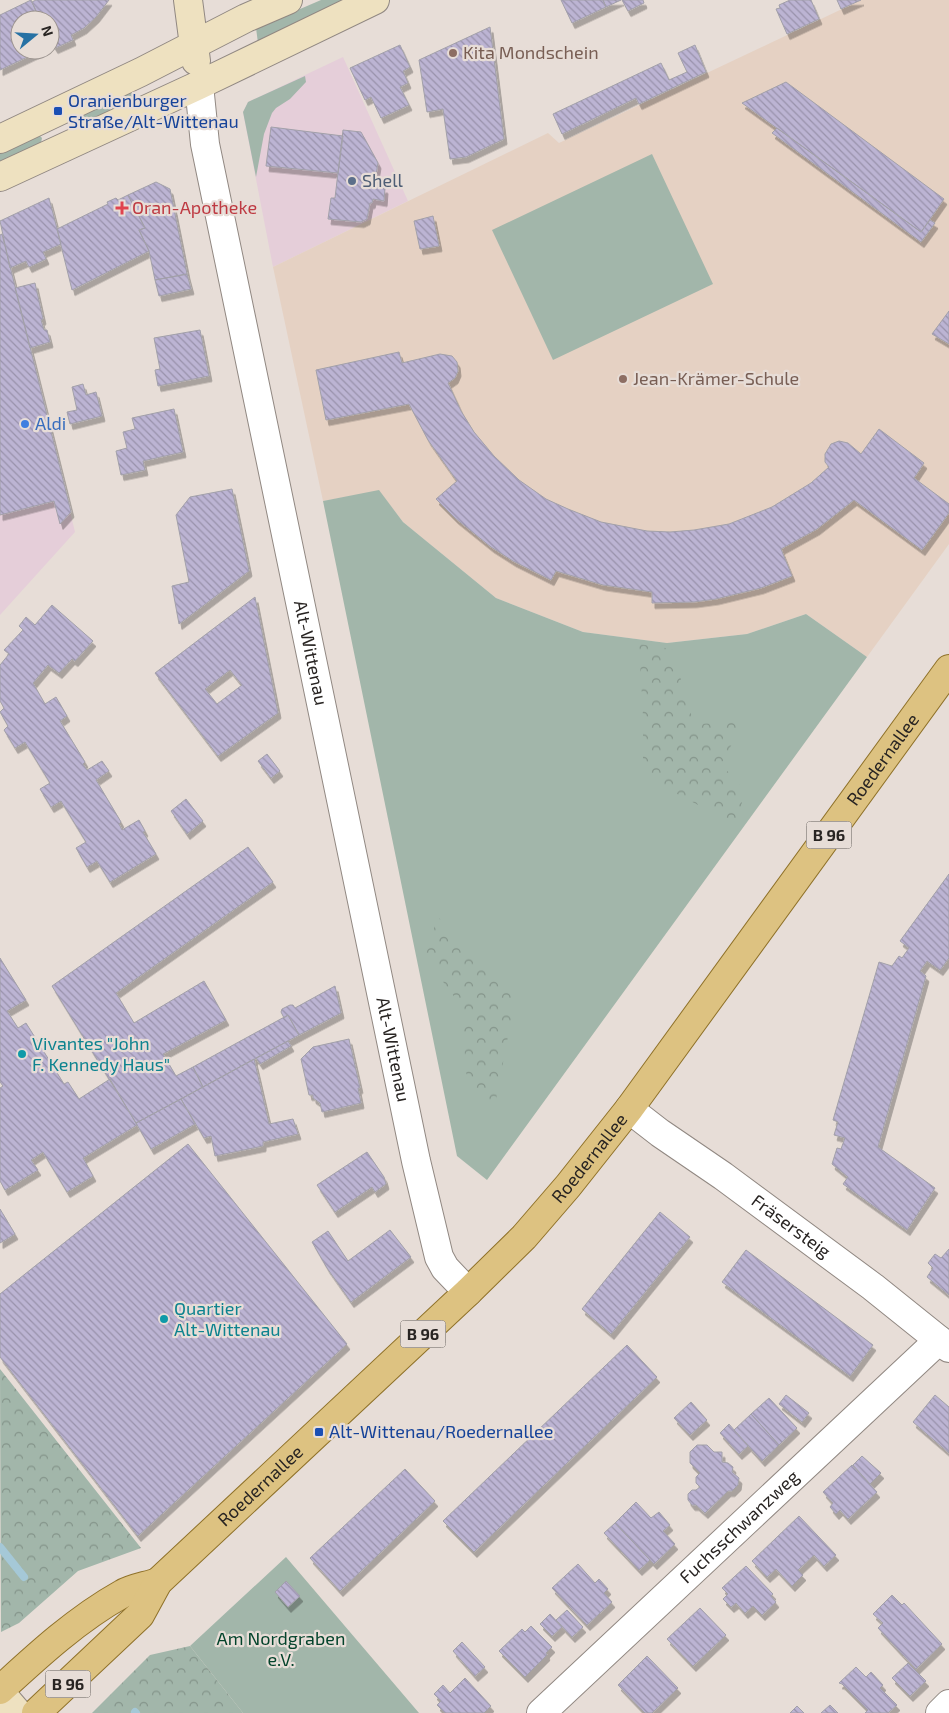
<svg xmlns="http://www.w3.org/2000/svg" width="949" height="1713" font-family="'Exo 2',sans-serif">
  <defs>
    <pattern id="park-crowns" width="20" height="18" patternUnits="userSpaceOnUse" patternTransform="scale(1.25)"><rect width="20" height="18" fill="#a2b6aa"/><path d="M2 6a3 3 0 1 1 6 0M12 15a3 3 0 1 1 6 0" fill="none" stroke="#84948a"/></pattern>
    <pattern id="building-back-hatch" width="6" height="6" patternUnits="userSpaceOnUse" patternTransform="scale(1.25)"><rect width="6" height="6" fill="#bcb4d3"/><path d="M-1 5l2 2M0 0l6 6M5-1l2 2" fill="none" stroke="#9992ab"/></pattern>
    <filter id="shadow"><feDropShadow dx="3" dy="5.5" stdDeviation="0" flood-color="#0004"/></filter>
  </defs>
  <rect width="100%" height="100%" fill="#e7ddd7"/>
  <!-- commercial -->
  <path fill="#e5ced9" d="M343,57L408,201L273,267L243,112L248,102Z
    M2,234L75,532L0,615V235Z"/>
  <!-- education -->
  <path fill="#e5d1c3" d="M861,0H949V544L867,657L806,614L747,634L667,643L583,632L496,598L403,522L379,491L323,501L273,267L548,133L559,143Z"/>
  <!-- green -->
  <path fill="#a2b6aa" d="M321,0H347L258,43L256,28Z
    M305,76L306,82L290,99L276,108L272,113L264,134L256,177L243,112L248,102Z
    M132,89L133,99L78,126H72L71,119Z
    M38,134L42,138L41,143L0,163V151Z
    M652,154L713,284L553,360L492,230Z
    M379,490L403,522L496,598L583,632L667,643L747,634L806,614L867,657L487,1180L457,1156L323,501Z
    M286,1557L419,1713H243L190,1646Z"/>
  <!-- park -->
  <path fill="url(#park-crowns)" d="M639,644L672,649L694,724L744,722L721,764L744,790L738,826L643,776V716Z
    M438,917L516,994L495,1105L467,1083L461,1006L424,956Z
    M0,1369L141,1548L78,1571L19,1623L1,1632Z
    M190,1646L243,1713H92L150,1655Z"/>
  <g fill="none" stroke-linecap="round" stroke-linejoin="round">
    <!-- stream -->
    <path stroke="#a5c8d7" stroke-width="8" d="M0,1547L24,1577
      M135,1712L136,1713"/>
  </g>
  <!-- building -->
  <path fill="url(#building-back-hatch)" stroke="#a2a0a9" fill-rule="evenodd" filter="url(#shadow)" d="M31,0L40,20H20V50H42L0,70V15Z
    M36,0H109L96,17L84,28L71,35L73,40L55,48L50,40V20H40L32,2Z
    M561,0H603L606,7L572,23Z
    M603,0H621L606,7Z
    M622,0H643L644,3L628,11Z
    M790,0H811L819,19L787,34L776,9L780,8L779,5Z
    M837,0H861L841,9Z
    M490,27L504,139L466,157L450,159L443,109L427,112L419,60Z
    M400,45L410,67L403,71L408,83L400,87L409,105L381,118L371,97L365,100L350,68Z
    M695,45L706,72L639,104L636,98L562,134L553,114L661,63L669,80L687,72L678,53Z
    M786,82L944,199L921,232L742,103Z
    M271,127L343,136L338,173L266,166Z
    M777,128L921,232L930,220L935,223L921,242L772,133Z
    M343,130L361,132L378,163L374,186L385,188L384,201L373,199L372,203H370L367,219L361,222L328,219L331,198H335Z
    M156,182L170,189L187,274L155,280L149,251L139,230L145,228L128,195Z
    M128,195L145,228L139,230L149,251L72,290L57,229L108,204L107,202L116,198L118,200Z
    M49,198L61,244L43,252L46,259L29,267L26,261L10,268L0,221Z
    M433,216L439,246L420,249L414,221Z
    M2,234L71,512L60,524L54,501L0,515V235Z
    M187,274L191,289L159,296L155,280Z
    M35,283L43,319L41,320L44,330H47L50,342L30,348L15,288Z
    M949,311V344L932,334Z
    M200,330L209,376L158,386L155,370L160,369L154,338Z
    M399,352L402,363L440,354L452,356L457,362L458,371L455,378L448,383L461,411L474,432L494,456L519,480L546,499L568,509L601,522L647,531L670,532L694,530L729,524L772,507L811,483L829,467L825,462V454L831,444L839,441L848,443L861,454L879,429L924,463L914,478L949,504V513L922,550L854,500L817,529L781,549L792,576L761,588L716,599L694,602L652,603V592L603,585L556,571L551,580L513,561L491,547L455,518L436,499L457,481L428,440L409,404L326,420L316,370Z
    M83,384L86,395L96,392L102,416L70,424L67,412L77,410L72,387Z
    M174,409L183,452L143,461L145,470L121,475L116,451L127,448L123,432L135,429L132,418Z
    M232,489L249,571L179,624L172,586L189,582L176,515L190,497Z
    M255,597L278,713L218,756L155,673ZM230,670L242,685L217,704L205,689Z
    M52,605L93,641L75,661L72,659L59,673L48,665L33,683L45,704L56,697L67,716L60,721L85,762L83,764L87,770L102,761L109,771L96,780L121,822L119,824L122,830L139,820L145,831L143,832L156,854L110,882L97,861L87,867L76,848L86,842L61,801L51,807L40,789L50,783L25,742L15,748L4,730L8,726L0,712L4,708L0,701V665L9,654L4,650L23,630L19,626L26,617L35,625Z
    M267,754L280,771L271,778L258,761Z
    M186,799L203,821L187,834L171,811Z
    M248,847L273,882L116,993L134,1023L204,981L226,1020L163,1054L176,1076L193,1067L203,1087L136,1123L52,986Z
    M949,874V958L940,970L927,961L920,971L926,976L878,1147L935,1188L907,1230L843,1184L848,1177L832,1164L837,1148L841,1149L845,1138L834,1135L838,1122L833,1120L879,962L892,966L899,956L902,958L909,948L900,941Z
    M0,958L26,1000L7,1011L18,1028L26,1023L64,1084L68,1082L79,1099L110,1079L137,1125L83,1158L93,1176L67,1192L43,1152L31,1160L38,1170L5,1190L0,1181V1088L3,1086L0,1082Z
    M335,986L341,1013L299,1035L288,1015L284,1018L281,1012L282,1009L290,1005H293L295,1008Z
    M288,1015L299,1035L203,1087L193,1067Z
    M349,1039L360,1088H358L361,1103L322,1112L320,1103L313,1098V1095H309L301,1059L313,1047Z
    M288,1041L291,1046L260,1064L256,1058Z
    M254,1059L269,1124L293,1119L298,1134L263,1142V1146L215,1156L211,1136L204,1138L181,1099Z
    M181,1099L195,1124L151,1149L136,1123Z
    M188,1144L347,1344L138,1536L0,1357V1294Z
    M367,1152L384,1177L386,1184L375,1192L372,1187L335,1212L317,1185Z
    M0,1209L15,1234L0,1243Z
    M660,1212L690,1237L611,1334L582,1309Z
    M390,1230L411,1257L351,1302L327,1268L312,1242L328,1231L348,1261Z
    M949,1249V1295L927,1277L933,1268L928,1263L935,1254L941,1258Z
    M746,1250L873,1345L850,1376L722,1282Z
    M627,1345L657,1377L474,1552L443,1521Z
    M786,1395L809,1413L802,1422L779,1404Z
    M935,1395L949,1407V1453L913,1422Z
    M769,1398L797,1428L779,1445L751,1414Z
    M691,1402L707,1420L690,1435L674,1418Z
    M751,1414L779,1445L762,1461L734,1430Z
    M729,1424L748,1446L739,1454L720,1433Z
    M697,1445H707L714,1452H722V1462L728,1463L733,1467L732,1472L739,1478L738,1485L732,1491H728L705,1513L696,1505H692L688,1500V1494L692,1490H696L700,1487L696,1483V1477L700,1473L690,1463V1452Z
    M862,1456L881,1473L870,1484L853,1465Z
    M852,1465L877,1492L848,1519L840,1510L836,1514L830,1507L833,1503L823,1492Z
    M405,1469L435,1501L340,1591L310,1558Z
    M636,1502L651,1518L659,1512L670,1525L663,1531L675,1544L654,1564L615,1523Z
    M799,1516L836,1555L824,1566L814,1555L798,1570L803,1575L792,1586L776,1569L767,1577L752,1561Z
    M615,1523L650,1560L639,1570L604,1533Z
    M578,1564L595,1583L599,1579L608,1589L604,1593L612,1602L587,1625L552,1588Z
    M746,1566L773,1594L771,1596L776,1602L762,1615L753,1606L745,1613L736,1603L731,1607L723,1599L728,1594L722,1588Z
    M286,1581L300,1596L288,1607L275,1592Z
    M892,1595L902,1605L904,1603L942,1644L916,1669L878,1628L883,1623L873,1614Z
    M700,1608L726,1635L693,1666L667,1639Z
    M567,1610L583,1627L572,1637L556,1620Z
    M550,1614L562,1627L552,1636L540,1624Z
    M531,1626L552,1647L546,1653L547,1655L525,1677L499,1651L522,1629L525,1632Z
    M462,1642L485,1667L475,1676L453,1651Z
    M647,1656L678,1688L652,1713H645L618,1685Z
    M908,1663L926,1681L910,1696L892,1678Z
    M856,1667L866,1677L871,1672L883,1685L880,1688L897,1705L888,1713H865L868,1710L842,1684L839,1683Z
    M465,1678L491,1706L484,1713H445L437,1705L441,1701L434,1694L443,1685L450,1693Z
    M830,1705L838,1713H821Z
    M797,1706L804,1713H790Z"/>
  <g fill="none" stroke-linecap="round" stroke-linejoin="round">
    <defs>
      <g id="minor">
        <path id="s1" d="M629,1109L660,1133L723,1176L873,1287L949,1348"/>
        <path id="s2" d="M541,1713L939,1340"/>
        <path d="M940,1713L949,1704"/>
      </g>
      <g id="tertiary">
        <path id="s3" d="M199,85L205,144L416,1161L439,1257L445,1268L468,1292"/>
      </g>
      <path id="secondary" d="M188,0L196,61
        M0,139L141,72L246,18L288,0
        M0,177L199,85L375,0
        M0,1692L18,1713"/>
      <g id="primary">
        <path d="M0,1690C37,1656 77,1619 122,1594C132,1588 147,1586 158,1582"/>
        <path id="s4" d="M36,1713L140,1615L158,1582L468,1292L524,1237L568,1186L629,1109L949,669"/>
      </g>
    </defs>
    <!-- minor casing -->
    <use href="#minor" stroke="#918882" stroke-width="30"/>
    <!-- tertiary casing -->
    <use href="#tertiary" stroke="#918882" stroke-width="30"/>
    <!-- secondary casing -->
    <use href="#secondary" stroke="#918882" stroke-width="30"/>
    <!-- primary casing -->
    <use href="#primary" stroke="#8f7129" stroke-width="30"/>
    <!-- minor -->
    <use href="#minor" stroke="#fff" stroke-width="28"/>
    <!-- tertiary -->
    <use href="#tertiary" stroke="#fff" stroke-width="28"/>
    <!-- secondary -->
    <use href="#secondary" stroke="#eee1c0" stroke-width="28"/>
    <!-- primary -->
    <use href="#primary" stroke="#ddc281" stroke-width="28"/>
  </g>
  <!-- markers -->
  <g fill="#8d6e63" stroke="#e7ddd7" stroke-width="2">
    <circle cx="453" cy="53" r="5"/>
    <circle cx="623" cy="379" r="5"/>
  </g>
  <g fill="#1a4fb4" stroke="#e7ddd7" stroke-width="2">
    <rect x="53" y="106" width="10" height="10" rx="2.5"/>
    <rect x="314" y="1427" width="10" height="10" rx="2.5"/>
  </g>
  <circle fill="#5c6f8a" stroke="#e7ddd7" stroke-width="2" cx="352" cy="181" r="5"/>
  <path fill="#e0444e" stroke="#e7ddd7" stroke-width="2" d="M119.5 200.5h5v5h5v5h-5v5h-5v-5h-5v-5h5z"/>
  <circle fill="#3f7fe0" stroke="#e7ddd7" stroke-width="2" cx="25" cy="424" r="5"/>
  <g fill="#0f9aa8" stroke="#e7ddd7" stroke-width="2">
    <circle cx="22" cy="1054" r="5"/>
    <circle cx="164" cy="1319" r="5"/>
  </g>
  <g text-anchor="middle" stroke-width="4.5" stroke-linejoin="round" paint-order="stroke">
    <!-- shield labels -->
    <g fill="#e7ddd7" stroke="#615c58" stroke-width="1">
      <rect x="806.5" y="821.5" width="45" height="27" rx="4"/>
      <rect x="400.5" y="1320.5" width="45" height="27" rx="4"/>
      <rect x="45.5" y="1670.5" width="45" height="27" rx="4"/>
    </g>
    <g font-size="16" font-weight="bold" fill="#282422">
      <text x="829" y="841">B 96</text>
      <text x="423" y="1340">B 96</text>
      <text x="68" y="1690">B 96</text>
    </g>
    <!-- education labels -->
    <g font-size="18" fill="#785e54" stroke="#e7ddd7" text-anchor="start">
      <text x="463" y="59">Kita Mondschein</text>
      <text x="633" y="385">Jean-Krämer-Schule</text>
    </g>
    <!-- transit labels -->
    <g font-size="18" fill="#164399" stroke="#e7ddd7" text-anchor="start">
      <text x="68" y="107">Oranienburger<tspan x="68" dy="21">Straße/Alt-Wittenau</tspan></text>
      <text x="329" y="1438">Alt-Wittenau/Roedernallee</text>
    </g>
    <!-- service labels -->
    <g font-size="18" fill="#4e5e75" stroke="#e7ddd7" text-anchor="start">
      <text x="362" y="187">Shell</text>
    </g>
    <!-- health labels -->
    <g font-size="18" fill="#be3a42" stroke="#e7ddd7" text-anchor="start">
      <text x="132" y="214">Oran-Apotheke</text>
    </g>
    <!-- shop labels -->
    <g font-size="18" fill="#366cbe" stroke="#e7ddd7" text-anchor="start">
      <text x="35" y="430">Aldi</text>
    </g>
    <!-- street labels -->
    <g font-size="18" fill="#282422" stroke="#e7ddd7">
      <text dy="6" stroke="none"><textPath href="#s3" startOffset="579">Alt-Wittenau</textPath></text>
      <text dy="6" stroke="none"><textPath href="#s4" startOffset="1281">Roedernallee</textPath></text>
      <text dy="6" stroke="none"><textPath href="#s3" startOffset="984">Alt-Wittenau</textPath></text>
      <text dy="6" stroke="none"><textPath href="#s4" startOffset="786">Roedernallee</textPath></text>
      <text dy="6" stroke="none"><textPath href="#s1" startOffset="200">Fräsersteig</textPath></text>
      <text dy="6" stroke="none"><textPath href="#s4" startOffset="321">Roedernallee</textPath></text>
      <text dy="6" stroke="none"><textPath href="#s2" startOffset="272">Fuchsschwanzweg</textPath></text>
    </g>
    <!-- culture labels -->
    <g font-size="18" fill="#0d838f" stroke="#e7ddd7" text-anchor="start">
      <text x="32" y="1050">Vivantes "John<tspan x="32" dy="21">F. Kennedy Haus"</tspan></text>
      <text x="174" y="1315">Quartier<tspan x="174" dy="21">Alt-Wittenau</tspan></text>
    </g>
    <!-- park labels -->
    <g font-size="18" fill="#03432b" stroke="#e7ddd7">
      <text x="281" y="1645">Am Nordgraben<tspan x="281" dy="21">e.V.</tspan></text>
    </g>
  </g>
  <!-- north arrow -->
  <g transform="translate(35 35) rotate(72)"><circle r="24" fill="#e7ddd7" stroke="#9b938f"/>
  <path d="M0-4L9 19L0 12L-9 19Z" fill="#2671a4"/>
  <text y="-8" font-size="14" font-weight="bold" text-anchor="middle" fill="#282422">N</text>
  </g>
</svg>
